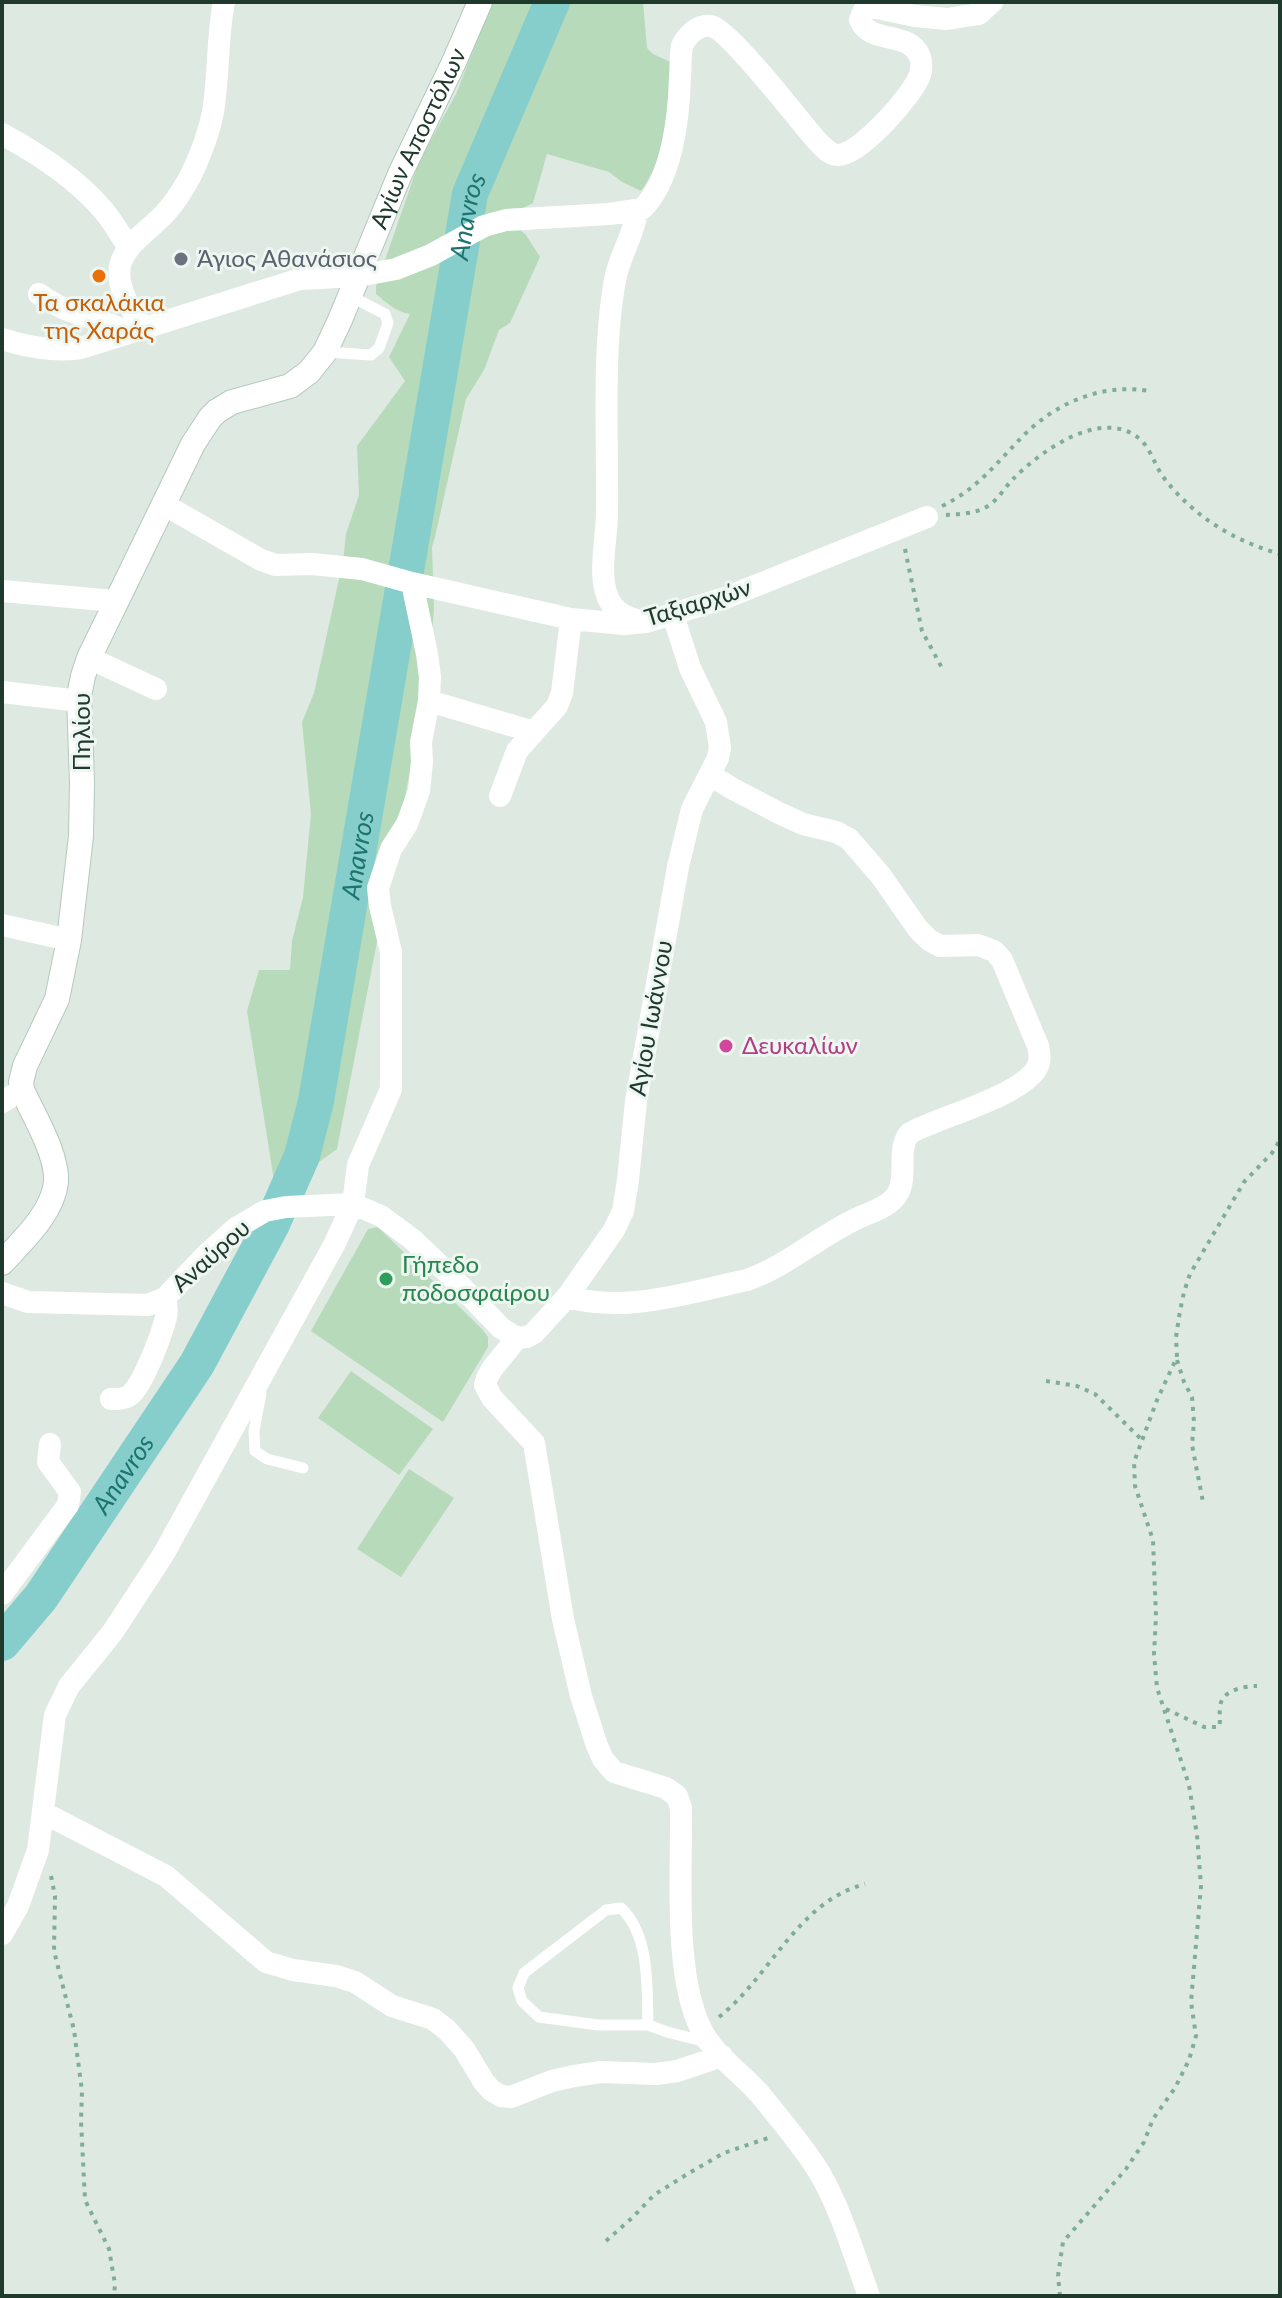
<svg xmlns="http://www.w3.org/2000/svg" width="1282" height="2298" font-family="Lato,sans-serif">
  <rect width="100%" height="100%" fill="#dee9e2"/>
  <!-- green -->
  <path fill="#b7dbba" d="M492,2H643L647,48L653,54L673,63C668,107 668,154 641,191L622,182L609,172L547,154L533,203L519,210L516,226L526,235L540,257L510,323L499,330L484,370L466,399L435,537L432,547L434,610L427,683L337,1149L276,1193L247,1011L259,970H290L292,941L303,897L311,814L302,722L314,693L343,561L346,534L359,495L357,446L405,381L389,357L410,314C396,312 387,303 376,294V286L419,162L456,94Z
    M378,1227L483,1330L488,1337V1347L443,1422L311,1331L368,1229Z
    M351,1371L433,1429L399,1475L318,1418Z
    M409,1469L454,1498L401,1577L357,1549Z"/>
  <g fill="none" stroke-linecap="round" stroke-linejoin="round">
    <!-- river -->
    <path stroke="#86cecb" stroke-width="36" id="s1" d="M2,1643L41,1597L197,1364L272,1224L302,1156L316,1101L470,194L552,2"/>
    <defs>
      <g id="secondary">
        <path id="s2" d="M2,1263C22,1241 53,1213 56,1182C58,1155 33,1114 22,1090L21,1082L25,1066L57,999L69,940L81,836L82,783L79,696L83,676L89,658L193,444L210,418L217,411L232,402L290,386L309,372L325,352L340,320L400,174L454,62L480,2"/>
      </g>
    </defs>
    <!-- secondary casing -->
    <use href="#secondary" stroke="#b2c9bc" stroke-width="26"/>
    <!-- path -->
    <path stroke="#7fad95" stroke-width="4" stroke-dasharray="4 6" stroke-linecap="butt" d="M942,506C978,489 998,461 1025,434C1058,402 1103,383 1149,391
      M946,515C960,514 975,514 988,506C998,500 1005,487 1013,479C1042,450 1104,405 1142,441C1152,452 1155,466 1164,478C1193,516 1234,541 1280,554
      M905,549L922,631L942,668
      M1177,1360L1184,1382L1192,1397L1194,1422L1192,1445L1203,1502
      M1046,1381L1077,1386L1095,1394L1141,1439
      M1166,1709L1204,1727H1219C1221,1720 1219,1715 1220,1708C1220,1691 1243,1686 1257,1686
      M51,1876L55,1896L54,1951L74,2030L82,2091L81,2121L85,2200L109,2249L115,2284L114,2296
      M719,2017C771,1976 797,1902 865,1884
      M606,2241L632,2218L654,2195L689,2173L724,2153L771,2137
      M1060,2296L1058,2276L1063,2242L1126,2169L1144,2142L1153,2119L1175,2088L1189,2060L1196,2036L1191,2002L1201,1886L1197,1835L1189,1785L1157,1688L1154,1654L1156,1616L1153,1540L1135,1486L1134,1462L1157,1400L1177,1357L1176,1337L1180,1311L1184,1292L1190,1274L1244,1182L1272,1153L1280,1140"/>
    <!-- service -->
    <path stroke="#fff" stroke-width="11" d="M325,352L371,355L379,348L388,323L385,314L350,296
      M261,1393L254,1431L255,1451L267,1459L303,1468
      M648,2025C647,1988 650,1935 621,1908L606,1910L524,1973L518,1988L522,2001L539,2017L598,2025H648L667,2032L706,2042"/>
    <!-- minor -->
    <path stroke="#fff" stroke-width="22" d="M2,134C39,154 77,179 104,211C114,223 121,236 129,248
      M637,211C634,236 619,256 615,280C602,352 608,439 607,513C607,536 599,570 606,592C610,609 625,618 641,621
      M39,294C68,316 97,316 127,332
      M143,328C131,309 116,289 120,266C125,243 153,228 167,211C177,200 184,188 191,175C200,156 209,133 213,112C219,75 217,38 224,2
      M2,339C29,347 53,352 81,348L300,279L358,276L396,269L431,255L484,226L506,220L609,214L642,209C672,180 679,117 680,77C681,67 680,56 682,46C687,35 698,24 711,26C730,30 800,122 818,142C824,148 830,155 838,155C861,154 912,96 920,75C922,68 922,63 920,57C910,30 870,45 860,20L864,10L872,7L915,16L947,19L979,14L992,2
      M412,583L571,619L624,624L646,622L725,598L927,517
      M2,591L115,601
      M673,615L690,668L716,722L720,748L718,758L692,809L678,867L636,1101L628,1180L623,1211L614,1230L567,1297L534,1333L527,1337L517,1338L492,1369L487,1378L485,1385L492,1398L534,1443L563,1619L581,1696L597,1746L603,1759L614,1772L666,1788L677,1796L681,1808C682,1872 673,1975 702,2031C716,2058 745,2075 764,2099C782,2122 803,2146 819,2172C841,2209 854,2255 869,2296
      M89,658L156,689
      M2,692L80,701
      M429,701L534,732
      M500,796L517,751L557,706L562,693L571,619
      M2,925L69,940
      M2,1102L22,1090
      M2,1293L28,1302L148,1305L165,1298L206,1255L236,1228L265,1211L286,1207L353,1204L381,1216L412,1239L450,1275L501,1328L517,1338
      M567,1297C629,1313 686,1293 747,1280C787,1266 818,1237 856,1219C871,1212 890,1207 898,1193C908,1175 896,1148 910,1133C942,1116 1014,1098 1035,1071C1041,1063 1040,1055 1038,1046L1002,960L994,951L978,945L940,946L929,940L918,929L881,876L849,839L836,832L803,824L779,813L733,789L710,775
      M111,1399C117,1399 125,1399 130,1395C143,1385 162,1334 166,1317C168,1311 166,1305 165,1298
      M2,1594L68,1505L70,1492L48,1462L50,1444
      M44,1813L166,1876L266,1962L293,1970L336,1976L355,1982L392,2006L433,2019L447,2030L464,2049L484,2082L491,2090L501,2096L511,2097L552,2081L574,2076L601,2072L656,2074L677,2071L722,2056
      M2,1934L18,1906L38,1850L55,1715L69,1686L112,1633L163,1555L334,1245L353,1204L358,1165L391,1089V952L380,906L378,888L391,849L407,824L419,791L422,762L421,742L429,701L430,677L427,654L412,583L362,569L312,564L276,565L261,560L163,504"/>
    <!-- secondary -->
    <use href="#secondary" stroke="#fff" stroke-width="24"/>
  </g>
  <!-- markers -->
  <circle fill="#6b7280" stroke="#eef6f1" stroke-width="3" cx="181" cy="259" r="8"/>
  <circle fill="#e8710a" stroke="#eef6f1" stroke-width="3" cx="99" cy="276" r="8"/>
  <circle fill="#d1479c" stroke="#eef6f1" stroke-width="3" cx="726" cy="1046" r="8"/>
  <circle fill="#2e9e5b" stroke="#eef6f1" stroke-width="3" cx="386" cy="1279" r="8"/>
  <g text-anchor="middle" stroke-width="6" stroke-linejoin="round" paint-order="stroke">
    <!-- street labels -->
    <g font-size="24" fill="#20392d" stroke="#eef6f1">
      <text dy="8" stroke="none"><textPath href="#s2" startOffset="1280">Αγίων Αποστόλων</textPath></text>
      <text transform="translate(698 603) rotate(-17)" y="8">Ταξιαρχών</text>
      <text transform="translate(82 732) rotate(-90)" y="8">Πηλίου</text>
      <text transform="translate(651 1018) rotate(-80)" y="8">Αγίου Ιωάννου</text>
      <text transform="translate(211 1256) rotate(-42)" y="8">Αναύρου</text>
    </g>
    <!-- worship labels -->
    <g font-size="24" fill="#5b616d" stroke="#eef6f1" text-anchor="start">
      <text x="197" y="267">Άγιος Αθανάσιος</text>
    </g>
    <!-- food labels -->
    <g font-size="24" fill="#c56008" stroke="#eef6f1">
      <text x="99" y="311">Τα σκαλάκια<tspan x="99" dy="28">της Χαράς</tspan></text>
    </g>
    <!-- hotel labels -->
    <g font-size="24" fill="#b23c85" stroke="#eef6f1" text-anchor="start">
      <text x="742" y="1054">Δευκαλίων</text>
    </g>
    <!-- leisure labels -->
    <g font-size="24" fill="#27864d" stroke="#eef6f1" text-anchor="start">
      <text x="402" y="1273">Γήπεδο<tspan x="402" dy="28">ποδοσφαίρου</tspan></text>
    </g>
    <!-- water labels -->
    <g font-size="26" font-style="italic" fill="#1c7370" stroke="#eef6f1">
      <text dy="9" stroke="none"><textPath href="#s1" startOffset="1528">Anavros</textPath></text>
      <text dy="9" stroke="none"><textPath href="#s1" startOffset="880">Anavros</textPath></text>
      <text dy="9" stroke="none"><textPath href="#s1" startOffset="208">Anavros</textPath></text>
    </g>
  </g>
  <!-- border -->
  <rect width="1282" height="2298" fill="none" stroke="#20392d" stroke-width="8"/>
</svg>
